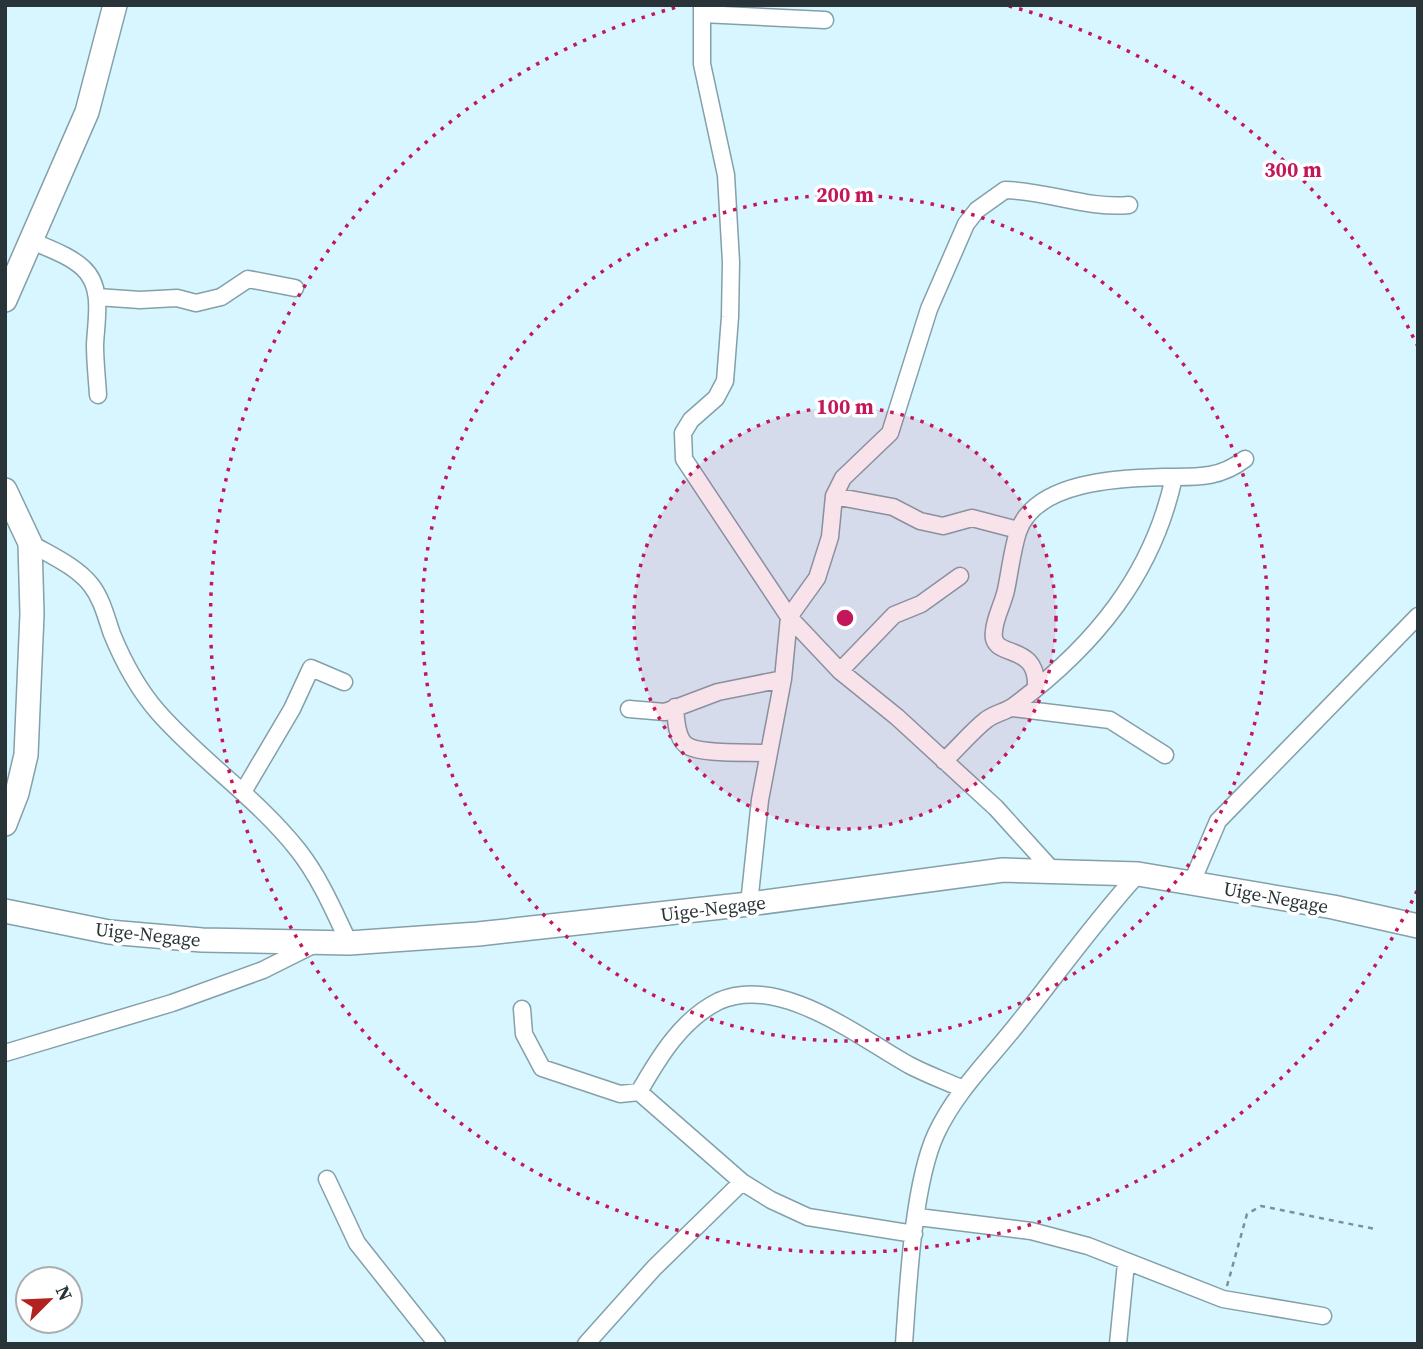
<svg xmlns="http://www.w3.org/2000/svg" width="1423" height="1349" font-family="'Source Serif 4',serif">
  <rect width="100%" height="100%" fill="#d8f6ff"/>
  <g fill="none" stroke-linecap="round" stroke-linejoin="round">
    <defs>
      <path id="street" d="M702,5V64L726,175L731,262L730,317L725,381L716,398L691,420L683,433L684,459L789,617L840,671L897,717L996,808L1054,872
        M702,14L825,20
        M30,240C47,248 69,255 83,268C104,287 96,320 95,345C95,362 97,378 98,395
        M97,297L140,300L177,298L196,303L221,297L248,279L295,288
        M834,496L893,507L920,521L943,526L972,518L1018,530
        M30,543C50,555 76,566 91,585C102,599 106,617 112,634C123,661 138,689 158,712C201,761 257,798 298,850C320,878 334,911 349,943
        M840,671L894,615L921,604L960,576
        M1036,687C1038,640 989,661 994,631C995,617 1003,604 1006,590C1010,571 1012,551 1018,532C1035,481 1120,478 1164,477C1196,477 1219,479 1245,459
        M675,707C676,718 676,736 685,744C696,755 750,752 767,753
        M1012,708L1110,720L1165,755
        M629,709L665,712L718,692L783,679
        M944,761C958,748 971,732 986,720C995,713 1006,712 1015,705C1094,646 1153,575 1174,477
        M243,792L292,709L311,668L344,682
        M1192,882L1218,821L1418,616
        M749,904L760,800L783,679L789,617L817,578L830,537L834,496L843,478L890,433L929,309L966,224L977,210L1005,190C1048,191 1087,209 1129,205
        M522,1009L524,1034L542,1068L620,1094L639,1092L742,1182L771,1200L808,1217L914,1234
        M5,1053L172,1003L263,970L315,944
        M639,1092C659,1057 682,1019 719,1001C780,974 859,1037 909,1065C926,1074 945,1081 963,1089
        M327,1179L357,1243L437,1344
        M918,1217L1031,1231L1088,1246L1223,1299L1323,1316
        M586,1344L654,1268L742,1182
        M904,1344C908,1287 913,1184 936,1134C955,1093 987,1062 1015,1027C1056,976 1094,922 1138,874
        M1118,1344L1126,1263"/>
      <path id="secondary" d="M5,300L87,112L115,5
        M5,490L30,543L32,614L26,755L17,793L5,824
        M5,911L109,932L202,940L349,943L478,934L749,904L1003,870L1138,874L1333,907L1418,926"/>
    </defs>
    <!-- street casing -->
    <use href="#street" stroke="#84a0a8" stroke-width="19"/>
    <!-- secondary casing -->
    <use href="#secondary" stroke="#84a0a8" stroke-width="26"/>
    <!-- path -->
    <path stroke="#7c9197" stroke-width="2.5" stroke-dasharray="5 5" stroke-linecap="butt" d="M1227,1286L1247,1214L1261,1206L1375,1229"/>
    <!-- street -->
    <use href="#street" stroke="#fff" stroke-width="16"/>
    <!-- secondary -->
    <use href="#secondary" stroke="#fff" stroke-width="23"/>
  </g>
  <!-- distance rings -->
  <circle cx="845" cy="618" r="211" fill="#c2185b" fill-opacity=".12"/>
  <g fill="none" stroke="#c2185b" stroke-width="3.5" stroke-dasharray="3.5 7">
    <circle cx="845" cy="618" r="211"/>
    <circle cx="845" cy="618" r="423"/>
    <path d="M1417 891A634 634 0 1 1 681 6M1009 6A634 634 0 0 1 1417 345"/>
  </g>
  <g text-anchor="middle" stroke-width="7" stroke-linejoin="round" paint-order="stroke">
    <!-- street labels -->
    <g font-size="19" fill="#283437" stroke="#fff">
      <text transform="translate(1276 897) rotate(10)" y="7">Uige-Negage</text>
      <text transform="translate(713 908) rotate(-7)" y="7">Uige-Negage</text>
      <text transform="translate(148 934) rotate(6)" y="7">Uige-Negage</text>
    </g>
  </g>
  <circle cx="845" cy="618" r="10" fill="#c2185b" stroke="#fff" stroke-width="3.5"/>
  <g font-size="21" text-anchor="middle" font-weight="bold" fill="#c2185b" stroke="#fff" stroke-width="7" stroke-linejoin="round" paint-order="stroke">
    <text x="1293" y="177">300 m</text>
    <text x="845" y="202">200 m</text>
    <text x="845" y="414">100 m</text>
  </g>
  <!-- border -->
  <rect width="1423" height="1349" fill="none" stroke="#283437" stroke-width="14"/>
  <!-- north arrow -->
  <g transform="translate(49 1300) rotate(66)"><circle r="33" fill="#ffffff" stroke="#a9aeaf" stroke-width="2"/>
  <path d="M0-5L12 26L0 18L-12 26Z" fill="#b2221f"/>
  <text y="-10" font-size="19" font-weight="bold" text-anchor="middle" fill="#283437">N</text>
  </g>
</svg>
